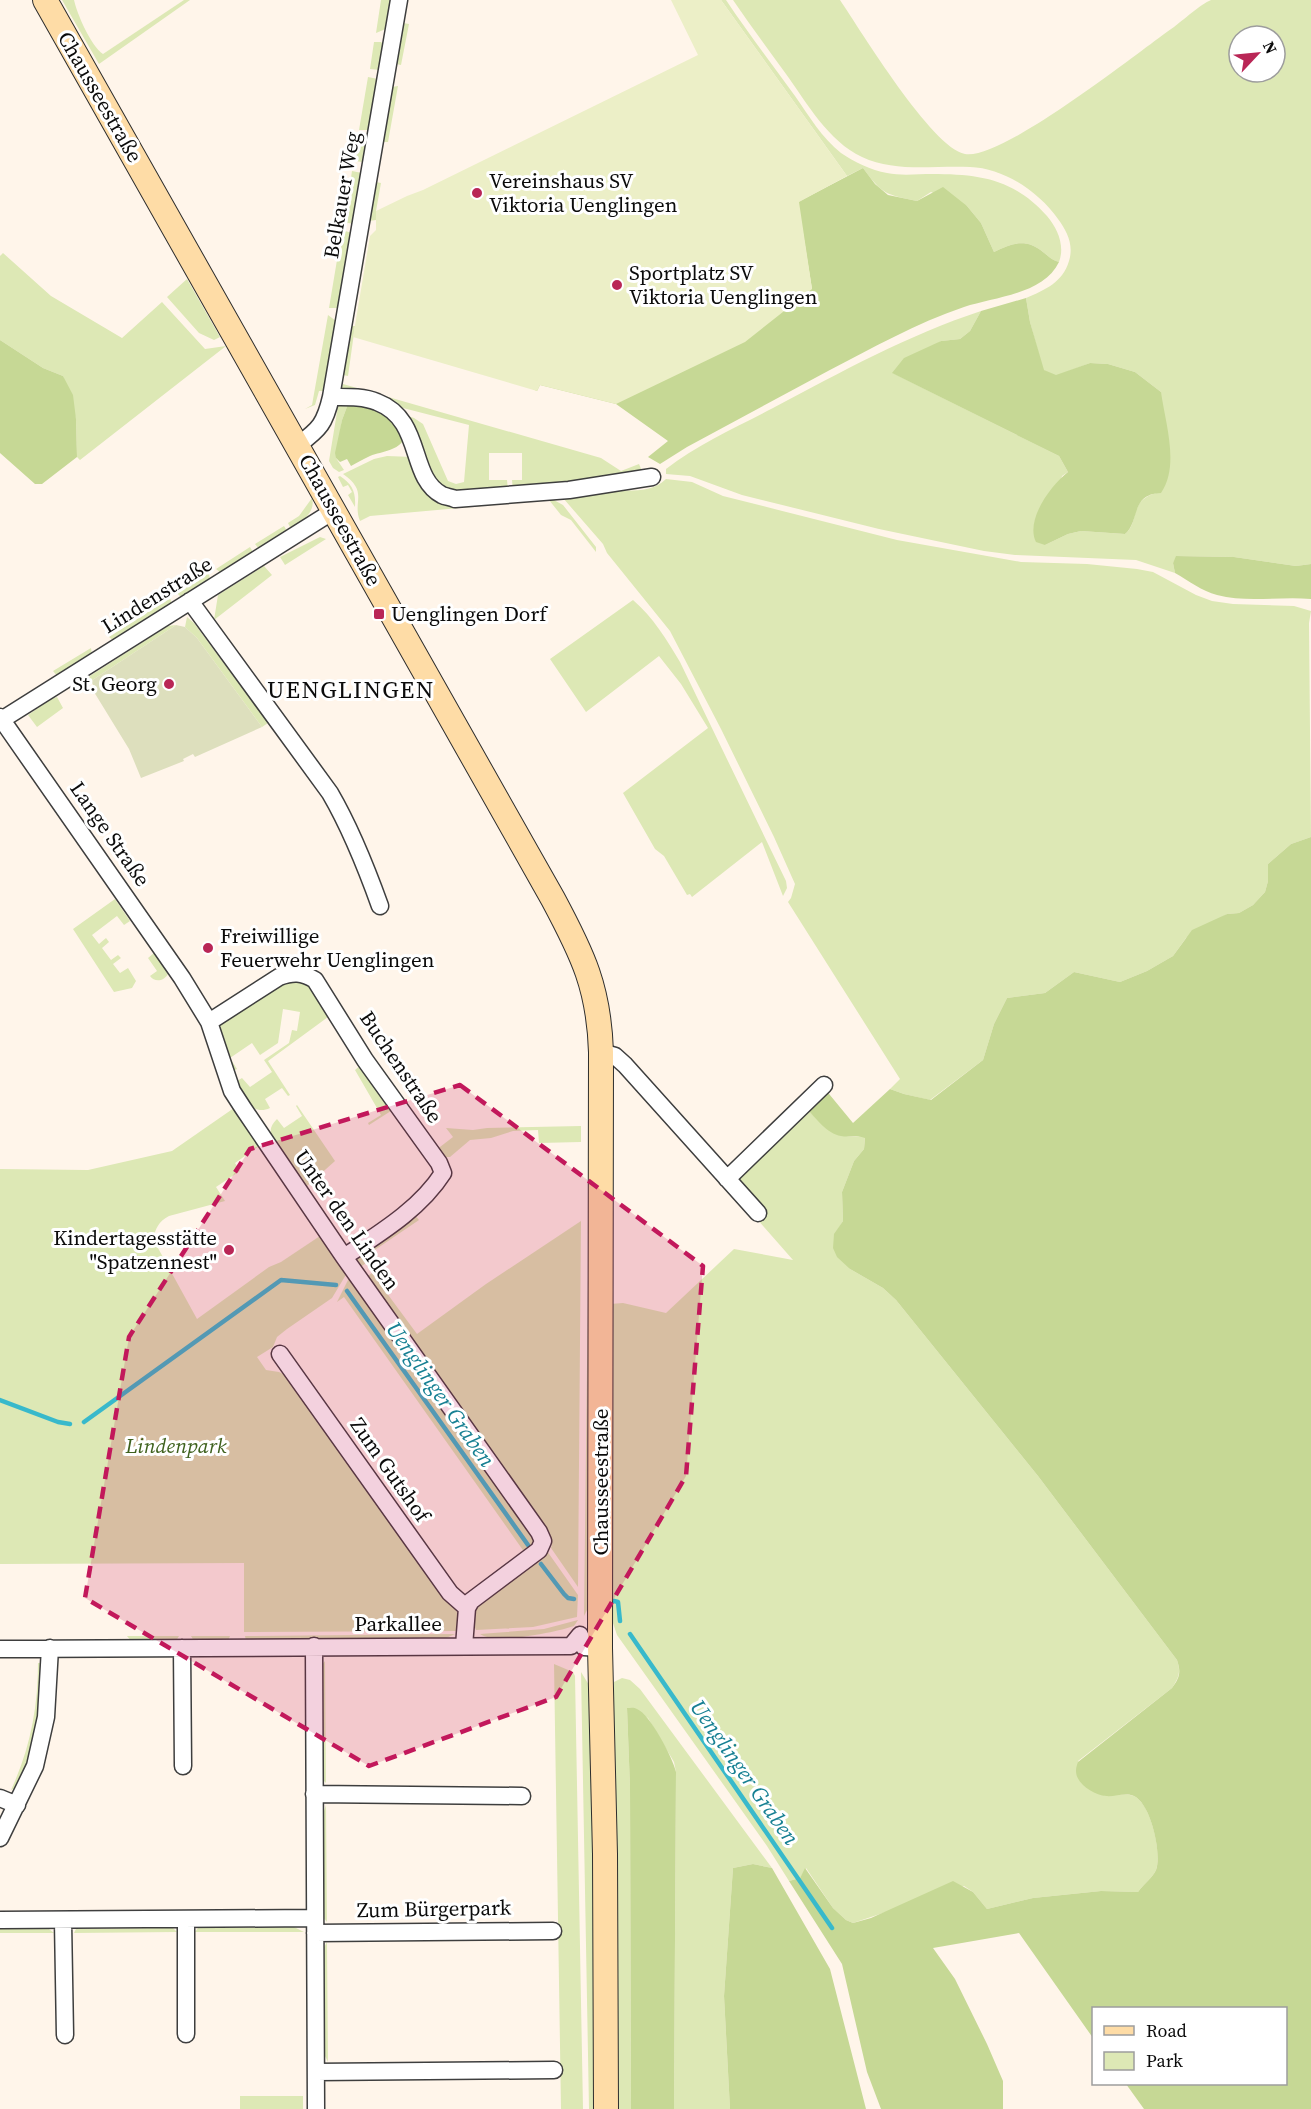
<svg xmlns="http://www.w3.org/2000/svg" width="1311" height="2109" font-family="'Source Serif 4',serif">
  <rect width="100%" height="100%" fill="#fff5ea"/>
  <!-- green -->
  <path fill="#dde8b5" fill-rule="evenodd" d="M62,0H74C77,14 91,46 103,54L184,0H190L99,64Z
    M381,0H393L388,28L376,33Z
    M721,0H726C748,33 772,64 795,96C809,116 822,138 841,153C854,162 871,170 887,173C901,176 918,174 932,174C980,174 1014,179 1047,216C1058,229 1065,246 1059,262C1052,260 1049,257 1043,252C1026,238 1012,243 994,252L981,223L967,206L931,192L917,201C885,194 883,195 863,168L847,176Z
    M733,0H840C861,31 932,148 965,154C1002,161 1138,52 1174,27C1182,21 1201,4 1211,0C1217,0 1227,0 1233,0C1259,0 1285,0 1311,0V564L1296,566L1234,557L1177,556L1173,563L1175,573L1136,560L1015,555L984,551L879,529L742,495L690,476L666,474V469C698,444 737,427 773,408C841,372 908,335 981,311L970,331L960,339L941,341L893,373L1059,456L1068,472L1062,476L1045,545L1068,534L1081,531L1125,534C1140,522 1128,501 1156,493L1161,392L1135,372L1108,364L1090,363L1056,376L1043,370L1030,322L1026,298C1045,290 1063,282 1069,261C1074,245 1067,231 1058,219C1039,192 1004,168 970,167C935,165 896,173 862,157C828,141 807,103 786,74C768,49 750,25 733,0ZM1239,36H1275V72H1239Z
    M403,23L409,24L401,65L396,64Z
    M374,42H381L384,45L380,70L370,69Z
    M368,77L378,79L368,130H359Z
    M398,86L388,142H383L392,87Z
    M358,137L367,140L363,162L354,161Z
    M352,171L362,173L353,224L344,222Z
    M376,182L381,183L376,211V220L369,221Z
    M342,230L352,233L339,308H329Z
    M3,253L51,296L122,338L162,302L205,349L226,346L80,460L77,457L76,419L63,376L43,368L0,340V256Z
    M187,279L220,337L214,340L199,333L167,297Z
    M328,315L336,321L324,391H319L315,405L305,409L312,405Z
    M351,326H355L348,376L343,375Z
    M343,384L601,458L621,471L639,464L642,471L513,491L512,480H522V453H489V480H507L508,491L453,494L432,482L402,414L414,418L423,424L448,481L456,484L464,482L469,425L341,392Z
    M348,404L342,420L336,458L344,470L339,472L333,468L329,461L338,406Z
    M387,456L413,457L430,495L552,499L563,505L596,547V552L571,520L561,515L549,500L370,516L360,521C352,501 369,492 343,474L374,459Z
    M340,476C352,484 356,491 355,507L348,495L352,492L348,485L343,487L338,477Z
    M666,479L692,482L723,496L897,540L1021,562L1087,564L1137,569L1153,572L1196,595L1212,601L1233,604L1294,606L1311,611L1309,623L1311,837L1291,844L1268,864V881L1265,892L1253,905L1239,913L1227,914L1186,938L1173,956L1147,971L1120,982L1074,972L1045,993L1007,998L994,1024L983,1060L930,1100L904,1094L890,1089L900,1079L788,902L791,898L795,884L774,837L721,729L670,631L607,553L603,544L563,498C577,496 592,492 606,491C627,489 650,495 666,479Z
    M312,498C316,512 302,522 291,529L288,523L299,516Z
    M284,526L287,531L259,549L255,544Z
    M320,537L326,539L285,565L280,557Z
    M250,547L253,552L221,573L216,569Z
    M264,566L272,575L214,620L218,595Z
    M209,573L210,580L182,598L177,593Z
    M170,598L172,604L114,641L109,637Z
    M633,600C653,617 667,640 680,662L786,881L787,888L783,896L762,842L692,897L690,894L687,895L664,856L655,849L623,793L708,728L681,684L659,656L586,712L550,659Z
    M187,617L194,623L268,723L262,727L197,638L185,627Z
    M176,625L88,683L85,679L168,626Z
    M91,648L92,655L58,677L53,671Z
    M57,697L63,708L37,727L28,715L51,699Z
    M115,899L130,921L124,925L117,916L92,935L99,944L106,938L109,942L102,948L111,960L118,955L121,958L113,964L120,973L128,968L136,981L132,988L114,992L73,929Z
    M154,953L168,974C164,981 155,983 150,976L157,971L148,958Z
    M289,977L311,986L394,1109L369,1125L368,1123L381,1115L355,1070L362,1064L328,1017L268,1061L290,1095L288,1096L282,1088L265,1099L270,1108C253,1116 245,1099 236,1086L237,1081L242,1078L250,1087L272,1072L264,1060L289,1043L292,1030L297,1031L300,1012L283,1009L278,1043L260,1055L252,1043L230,1058L237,1069L233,1071L219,1027L221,1023Z
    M297,1105L335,1161L307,1186L349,1248H346L272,1138C269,1130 271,1125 277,1119L284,1128L302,1116L296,1106Z
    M234,1108L259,1146L235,1163L240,1171L216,1187L225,1201L169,1216C158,1222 156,1228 153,1239L197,1319L269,1267L281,1262L320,1236L347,1273L332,1298L287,1329L277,1337L273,1347L257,1357L266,1370L279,1372L287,1376L452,1603L460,1618L458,1631L244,1632V1563L0,1564V1169L88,1170L172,1151Z
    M806,1108C818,1120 829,1133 846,1136C853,1138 858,1135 865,1137L864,1149L854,1161L842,1192L843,1221L835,1234L850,1269L883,1288L896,1300L1038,1476L1177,1660C1181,1672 1179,1677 1172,1688L1078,1761L1105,1796C1114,1795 1125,1793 1134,1796C1151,1804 1162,1853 1156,1870C1153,1877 1143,1885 1138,1892L1101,1891L1033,1898L987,1909L973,1892L964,1886L853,1923L846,1920L833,1908L806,1868L800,1878L789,1881L767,1846L617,1635L612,1620L610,1304L623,1303L666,1313L734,1249L793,1260L757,1219L733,1178Z
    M581,1126V1142L539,1143L538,1130L513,1131L491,1138L470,1140L450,1157H445L436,1150L453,1137L446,1128L473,1130L487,1128Z
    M413,1213L419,1220L363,1258L366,1263L359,1268L356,1258Z
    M581,1221L578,1587L551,1548L552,1544L549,1538L365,1278L372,1273L417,1334L486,1284Z
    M351,1274L534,1532L535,1543L525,1553L344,1297L337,1302Z
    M592,1276L590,1583L588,1608L584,1616L588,1280Z
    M547,1551L578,1595L577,1617L533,1627L476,1630L472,1621L474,1608Z
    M578,1620L574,1626C557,1632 495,1645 480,1634L544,1629Z
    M455,1634L444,1639L246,1641L245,1636Z
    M127,1636H179L176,1641H131Z
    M191,1636H230L228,1641H194Z
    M325,1661L326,1783L322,1779V1665Z
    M38,1663H41V1709L26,1768L17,1787L11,1790C30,1749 38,1708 38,1663Z
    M554,1664L573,1672L575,1676L583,2109H561Z
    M581,1672L589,1685L600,2109H589Z
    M622,1678L630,1680L640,1689L772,1868L753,1864L733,1868L724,1996L730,2109H674L676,1772L674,1762L648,1718L627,1708L630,1787L631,2109H615L614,1690V1682Z
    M326,1805L327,1922L323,1917L322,1817Z
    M294,1927L304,1932H195L198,1928Z
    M173,1928L177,1932L74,1933L76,1929Z
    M0,1929H49L54,1933H0Z
    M327,1942L328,2062L323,2052L322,1951Z
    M240,2096H303V2109H240Z"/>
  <!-- forest -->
  <path fill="#c6d895" d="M863,168L875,184L888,195L917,201L943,187L967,206L981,223L994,252C1012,243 1026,238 1043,252C1049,257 1052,260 1059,262C1044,294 995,297 964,307C916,323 873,348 828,371C781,396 734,422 687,447L660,464L648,457L668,441L616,404L540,385L537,391L415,334L812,289L798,202Z
    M1026,298L1030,322L1044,370L1056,375L1090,363L1108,364L1135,372L1161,392C1165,422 1180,466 1161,493C1130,494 1140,522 1125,534L1081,531L1068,534L1045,545L1036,542C1025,520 1051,485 1068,472L1059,456L892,373L904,358L941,341L960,339L970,331L981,311Z
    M0,340L43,368L63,376L73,395L76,419L77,457L42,484H35L0,453Z
    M348,404H359L386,414L405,438C398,451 383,451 370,456C363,459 357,463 351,466L347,459L340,462L336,458L335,453L342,420Z
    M1176,556L1234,557L1296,566L1311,564V599C1281,596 1247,603 1217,595C1202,591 1189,581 1175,573L1173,563Z
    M1311,837V2109H1144L1126,2084H1286V2008H1094L1093,2038L1019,1933L933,1948L955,1979L987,2044L1003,2081V2109H881L867,2072L842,1964L789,1881L800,1878L805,1868L833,1908L846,1920L853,1923L871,1918L953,1881L973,1892L987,1909L1033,1898L1101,1891L1138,1892C1143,1885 1153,1877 1156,1870C1162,1854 1151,1804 1134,1796C1125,1792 1115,1797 1106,1796C1094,1795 1076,1784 1076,1771C1076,1767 1077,1765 1078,1762L1172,1688C1180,1677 1181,1672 1177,1660L1038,1476L896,1300L883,1288L850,1269L837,1257L833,1248L834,1234L843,1221L842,1192L854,1161L864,1149L865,1138C856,1134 850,1138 841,1136C827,1134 815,1117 806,1108L825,1089L853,1123L890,1089L904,1094L931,1100L983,1060L994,1024L1007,998L1045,993L1074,972L1120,982L1147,971L1173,956L1192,930L1227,914L1239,913L1253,905L1265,892L1268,881V864L1291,844Z
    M627,1708C630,1708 634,1707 637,1709C650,1714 673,1758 676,1772L674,2109H631L630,1787Z
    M753,1864L772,1868L830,1969L866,2109H730L724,1996L733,1868Z"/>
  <!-- cemetery -->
  <path fill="#dddfbd" d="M176,625L185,627L197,638L262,727L195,757L193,754L183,759L184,761L141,778L129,749L94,692L96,690L91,681Z"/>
  <!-- pitch -->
  <path fill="#ecefc7" d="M671,0H721L847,176L799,202L812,289L745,342L616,404L540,385L537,391L353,337L370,236L376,230V211L407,196L423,190L698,55Z"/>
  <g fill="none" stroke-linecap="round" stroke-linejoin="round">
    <!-- stream -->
    <path stroke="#38b9cb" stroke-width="4.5" d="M347,1291L528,1545
      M0,1400L58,1422L70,1424
      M84,1422L281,1280L336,1285
      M541,1564L564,1594L568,1598L574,1599
      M614,1601L618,1602L620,1621
      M630,1634L832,1928"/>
    <defs>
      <path id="minor" d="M331,397C346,397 363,396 377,402C424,420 408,477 442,495C446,497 451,497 455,499L569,490L652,477
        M298,445C320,429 325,423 331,397L399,0
        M190,601L330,793C351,829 366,867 380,906
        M0,717L182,978L209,1022L232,1091L243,1108L344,1257L539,1532L543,1541L539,1550L471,1601L467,1608L464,1646
        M3,719L335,510
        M209,1022L279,977C293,972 302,972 315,980L365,1060L439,1163L443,1173C420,1209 380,1233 344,1257
        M601,1052L615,1056L625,1065L758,1213
        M727,1179L824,1085
        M280,1354L450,1593L467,1608
        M314,1646L316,2109
        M182,1648L183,1766
        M0,1649L571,1646L580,1635L584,1647L600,1648
        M314,1794L522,1796
        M0,1798L17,1805
        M0,1838L35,1766L46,1717L50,1648
        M0,1920L315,1918
        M63,1921L65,2035
        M315,1933L553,1931
        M186,2034V1920
        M316,2072L554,2070"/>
      <path id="secondary" d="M45,0L553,899C583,955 599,988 601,1052L600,1648L605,1854L606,2109"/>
    </defs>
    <!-- minor casing -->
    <use href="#minor" stroke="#3e3e3e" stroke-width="19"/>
    <!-- secondary casing -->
    <use href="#secondary" stroke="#2d2d2d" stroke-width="26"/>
    <!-- minor -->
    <use href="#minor" stroke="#fff" stroke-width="16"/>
    <!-- secondary -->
    <use href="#secondary" stroke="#fedca6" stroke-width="24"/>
  </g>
  <!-- marked area -->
  <path fill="#c2185b" fill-opacity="0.2" stroke="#c2185b" stroke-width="4.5" stroke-dasharray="12 8" stroke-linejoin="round" d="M460,1085L703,1266L686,1476L556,1697L369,1766L85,1598L129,1337L250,1149Z"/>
  <!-- markers -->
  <g fill="#b92656" stroke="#fff" stroke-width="2">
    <circle cx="477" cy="193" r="6"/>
    <circle cx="617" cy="285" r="6"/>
    <rect x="373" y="608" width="12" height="12" rx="3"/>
    <circle cx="169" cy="684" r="6"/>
    <circle cx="208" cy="948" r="6"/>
    <circle cx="229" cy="1250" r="6"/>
  </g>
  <g text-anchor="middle" stroke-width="6" stroke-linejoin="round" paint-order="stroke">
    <!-- street labels -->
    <g font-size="21" fill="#0b0b0b" stroke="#fff">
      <text transform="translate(100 97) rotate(60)" y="7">Chausseestraße</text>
      <text transform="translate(342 195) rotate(-80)" y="7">Belkauer Weg</text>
      <text transform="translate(340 520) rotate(61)" y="7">Chausseestraße</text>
      <text transform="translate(157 595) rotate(-32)" y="7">Lindenstraße</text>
      <text transform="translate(110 834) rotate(55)" y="7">Lange Straße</text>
      <text transform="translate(401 1067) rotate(56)" y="7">Buchenstraße</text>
      <text transform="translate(347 1220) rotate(55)" y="7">Unter den Linden</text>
      <text transform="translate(390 1470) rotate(55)" y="7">Zum Gutshof</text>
      <text transform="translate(601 1482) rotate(-90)" y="7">Chausseestraße</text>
      <text x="398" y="1631">Parkallee</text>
      <text transform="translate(434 1909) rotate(-1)" y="7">Zum Bürgerpark</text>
    </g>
    <!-- poi labels -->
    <g font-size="21" fill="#0b0b0b" stroke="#fff" text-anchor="start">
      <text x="489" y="188">Vereinshaus SV<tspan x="489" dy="24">Viktoria Uenglingen</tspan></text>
      <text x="629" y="280">Sportplatz SV<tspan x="629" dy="24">Viktoria Uenglingen</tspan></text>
      <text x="391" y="621">Uenglingen Dorf</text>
      <text x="157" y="691" text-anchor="end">St. Georg</text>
      <text x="220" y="943">Freiwillige<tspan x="220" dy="24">Feuerwehr Uenglingen</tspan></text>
      <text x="217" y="1245" text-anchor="end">Kindertagesstätte<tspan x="217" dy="24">"Spatzennest"</tspan></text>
    </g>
    <!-- park labels -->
    <g font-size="21" font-style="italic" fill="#3e611d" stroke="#fff">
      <text x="176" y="1453">Lindenpark</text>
    </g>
    <!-- water labels -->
    <g font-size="22" font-style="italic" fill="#178093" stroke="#fff">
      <text transform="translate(441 1394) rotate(55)" y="8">Uenglinger Graben</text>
      <text transform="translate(745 1772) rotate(55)" y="8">Uenglinger Graben</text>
    </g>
    <!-- quarter labels -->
    <g font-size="24" letter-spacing="1.5" fill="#0b0b0b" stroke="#fff">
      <text x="351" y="698">UENGLINGEN</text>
    </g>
  </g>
  <!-- legend -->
  <rect x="1092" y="2007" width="195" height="78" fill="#ffffff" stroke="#9d9d9d" stroke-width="1.5"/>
  <rect x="1104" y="2026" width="30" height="9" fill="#fedca6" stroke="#9d9d9d" stroke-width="1.5"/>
  <text x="1146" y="2037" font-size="18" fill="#0b0b0b">Road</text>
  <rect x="1104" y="2052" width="30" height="18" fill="#dde8b5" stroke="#9d9d9d" stroke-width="1.5"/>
  <text x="1146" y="2067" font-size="18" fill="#0b0b0b">Park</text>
  <!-- north arrow -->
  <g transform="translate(1257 54) rotate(64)"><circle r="28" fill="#ffffff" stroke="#9d9d9d" stroke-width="1.5"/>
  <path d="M0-4.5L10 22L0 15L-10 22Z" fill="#b92656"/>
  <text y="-9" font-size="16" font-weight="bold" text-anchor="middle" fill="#0b0b0b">N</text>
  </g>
</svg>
